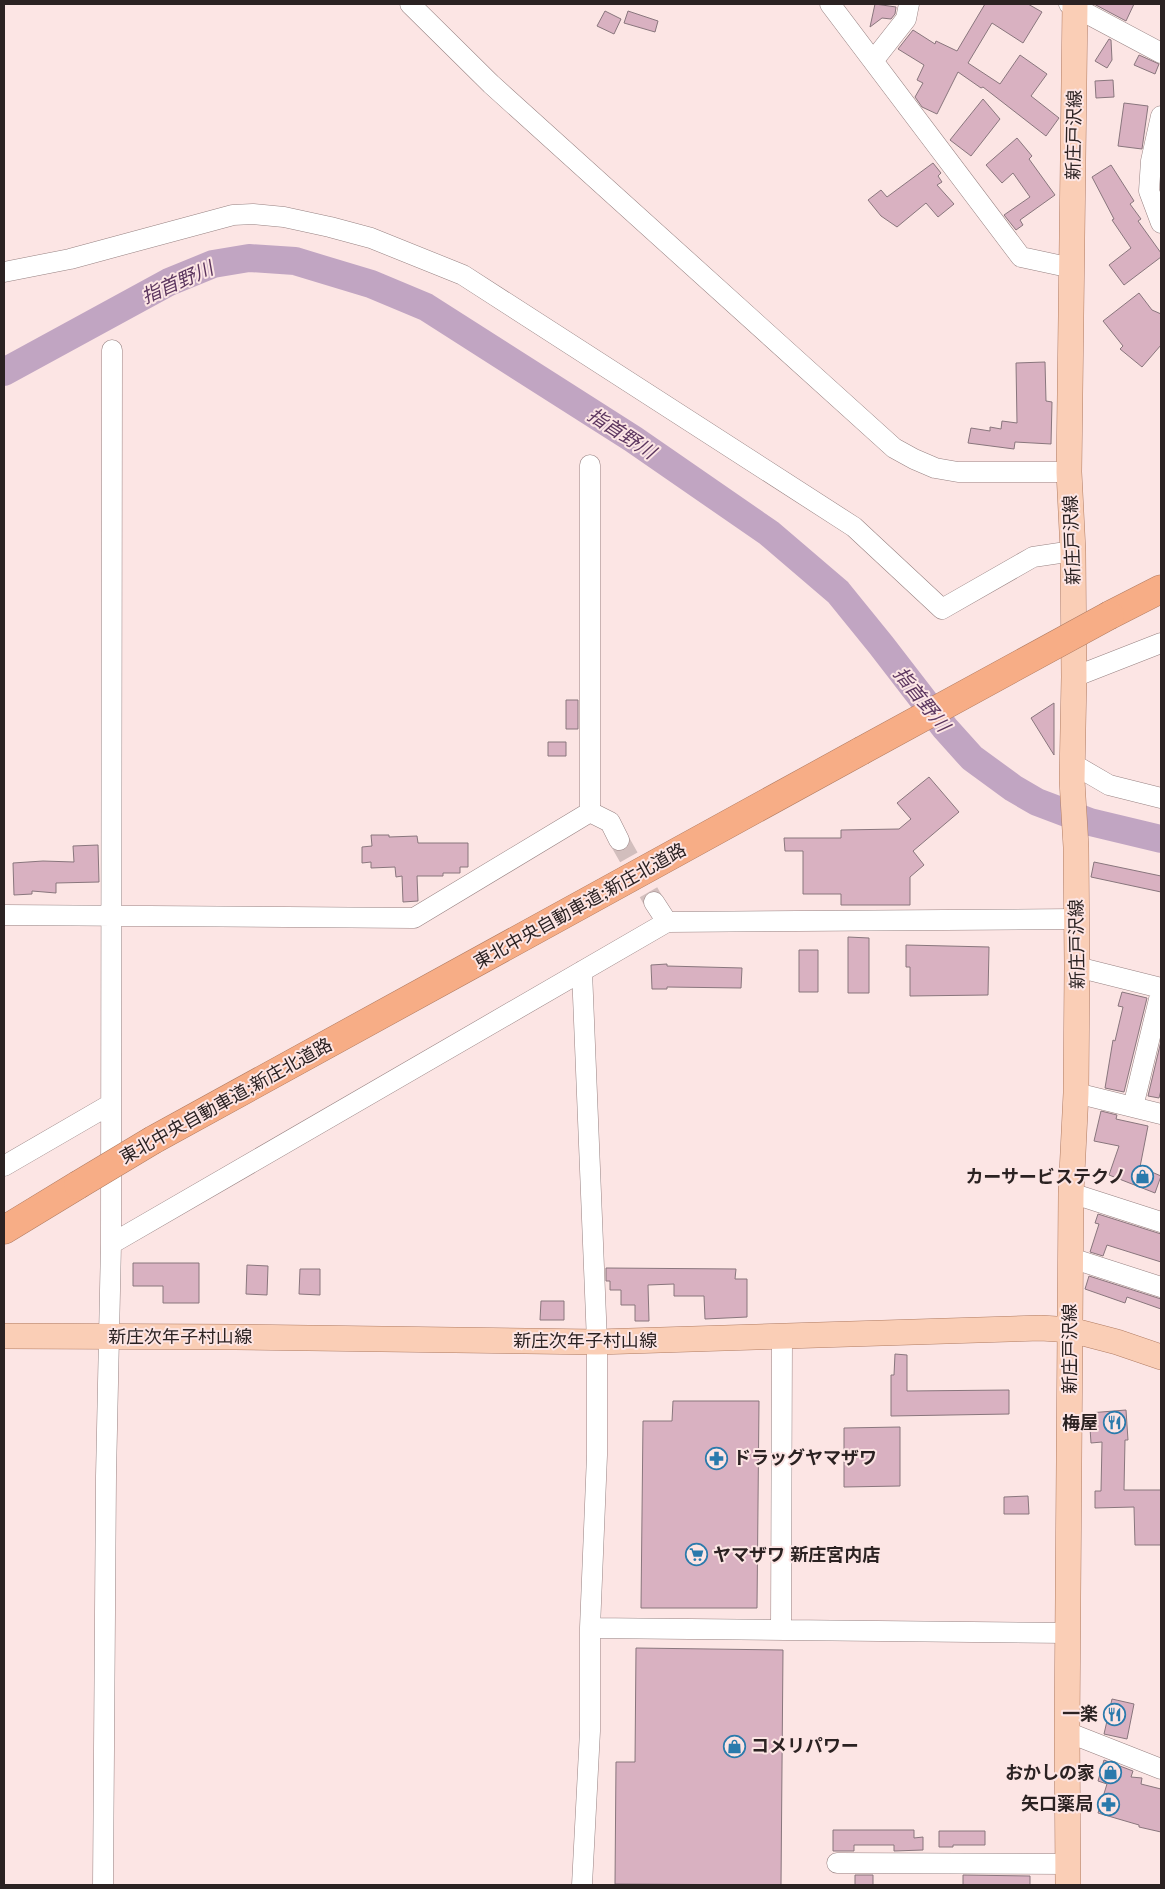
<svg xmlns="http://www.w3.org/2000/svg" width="1165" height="1889" font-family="'Work Sans','Noto Sans JP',sans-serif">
  <rect width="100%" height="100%" fill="#fce5e4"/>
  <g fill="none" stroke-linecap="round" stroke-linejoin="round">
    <!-- river -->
    <path stroke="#c1a5c2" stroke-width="28" d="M4,372L169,282L213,264L249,258L295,261L371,284L426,307L633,439L769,533L838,592L881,645L945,728L972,758L1013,788L1037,802L1090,822L1161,839"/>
  </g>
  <!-- building -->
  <path fill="#d9b1c1" stroke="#89767d" d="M875,4L896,7L895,14L891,19L882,18L870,27Z
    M985,4H1028L1042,12L1023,43L992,23L968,63L1000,84L1020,55L1047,74L1031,96L1059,118L1046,136L983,87L981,88L958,72L937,114L922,107L915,97L923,83L917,80L924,65L898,49L913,30L935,44L936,41L957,51Z
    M1094,4H1134L1126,21Z
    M605,11L621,19L614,34L597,26Z
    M628,11L658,21L655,32L624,23Z
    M1109,39L1111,40L1112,60L1107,68L1095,61Z
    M1139,55L1159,64L1155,74L1134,65Z
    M1113,80L1114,97L1096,98L1095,81Z
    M983,99L1000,119L971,156L950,140Z
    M1124,103L1148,106L1142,149L1118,146Z
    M1017,138L1032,156L1029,159L1055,195L1020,220L1023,225L1016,230L1004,215L1030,197L1013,173L1002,183L986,165Z
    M933,163L941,173L938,176L942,182L937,185L954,204L938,217L926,203L897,227L881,216L868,200L881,190L887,197Z
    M1111,165L1134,201L1130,204L1141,219L1138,221L1161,253V257L1124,285L1109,265L1131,248L1112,220L1114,219L1092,177Z
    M1139,293L1152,310L1161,314V345L1142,367L1120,349L1123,346L1103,321Z
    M1045,362L1046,401L1052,402L1051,444L1015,442L1014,449L968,443L971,428L990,431V427L1001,429L1002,421L1017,423L1016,363Z
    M566,700H578V729H566Z
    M1054,703V755L1031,718Z
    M548,742H566V756H548Z
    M929,777L959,812L913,851L924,865L910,877V905H841V894H803V851H785L784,838H841V830L899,829L911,819L897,803Z
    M371,835H389V837L417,836L418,843H468V867H460V873H443V876H417L418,901L403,902L402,876L396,877L395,867L371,868V862L362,863V847L372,846Z
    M98,845L99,882L56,883V893L32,891V894L14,895L13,863L43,861L74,862L73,846Z
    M1094,862L1161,876V892L1091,877Z
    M848,937L869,938V993H848Z
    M906,945L989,947L988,995L910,996V967H906Z
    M799,950H818V992H799Z
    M667,964V966L742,968L741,988L667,987V989H652L651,965Z
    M1122,992L1147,998L1124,1092L1105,1088L1113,1040L1115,1041L1123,1007L1118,1006Z
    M1161,1041V1090L1159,1098L1148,1096Z
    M1101,1111L1117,1115L1116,1119L1148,1126L1140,1167L1161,1176L1155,1193L1109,1175L1119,1146L1094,1141Z
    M1098,1214L1161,1234V1262L1107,1245L1103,1256L1090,1252L1099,1224L1095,1223Z
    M133,1263H199V1303H163V1286H133Z
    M247,1265L268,1266L267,1295L246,1294Z
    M606,1268L736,1269L735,1279H747V1317L705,1319L704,1296H674V1284L648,1285L649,1321H635V1305H621V1290H610V1281H606Z
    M300,1269H320V1295L299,1294Z
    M1089,1276L1161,1299V1309L1127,1297L1125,1303L1085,1289Z
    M541,1301H564V1320H540Z
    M895,1354L907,1355V1391L1009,1390V1414L891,1416V1375H894Z
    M673,1401H759L757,1608H641L643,1421H672Z
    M1126,1410L1128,1440H1125L1124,1490H1161V1545H1135L1134,1507L1095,1508V1491H1101L1102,1442L1091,1443L1089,1413Z
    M900,1427V1486L844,1487V1428Z
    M1028,1496L1029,1514H1004V1497Z
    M636,1648L783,1650L781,1885L615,1884L616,1762H635Z
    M1112,1699L1134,1704L1127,1739L1104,1734Z
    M1104,1760L1133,1771L1131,1777L1142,1778L1141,1784L1161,1789V1832L1139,1827V1825L1098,1813L1107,1784L1098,1781Z
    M833,1830H914V1838L923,1837V1850L894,1851V1845H854V1851H833Z
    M939,1831H985V1845H953V1847H939Z
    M855,1875H873V1885H855Z
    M963,1875L1030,1876V1885H963Z"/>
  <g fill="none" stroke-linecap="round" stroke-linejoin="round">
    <!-- minor-tunnel -->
    <path stroke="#d2bebd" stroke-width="20" stroke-dasharray="20 10" stroke-linecap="butt" d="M619,840L654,902"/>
    <defs>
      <path id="minor" d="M410,4L491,84L894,448L914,459L935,468L958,472H1069
        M830,4L1021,257L1072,268
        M1069,4L1161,53
        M873,61L906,19L909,4
        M1161,116L1151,161L1149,191L1161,223
        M4,272L70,259L233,215L253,214L284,217L330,227L371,238L463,275L854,527L942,609L1033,557L1073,551
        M1074,677L1161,643
        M1073,764L1109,785L1161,798
        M590,812V465
        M654,902L667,922L1076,919
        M4,915L414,918L590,812L610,822L619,840
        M1077,967L1161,988
        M582,971L597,1342V1455L590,1628V1731L582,1885
        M1076,1093L1161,1114
        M1133,1107L1161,991
        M4,1166L111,1104
        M1071,1193L1161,1222
        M111,1244L667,922
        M1071,1258L1161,1287
        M590,1628L1068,1633
        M781,1630L782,1336
        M1067,1732L1161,1769
        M837,1863L1068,1864
        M103,1885L106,1476L111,1244L112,350"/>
      <path id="major" d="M4,1336L235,1337L597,1342L1041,1328L1071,1330L1117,1342L1161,1357
        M1068,1885L1067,1732L1071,1193L1076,1093L1077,967L1076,847L1072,780L1074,677L1073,551L1069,472L1075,4"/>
      <path id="highway" d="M1110,615L1161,589
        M153,1140L861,751
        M4,1230L78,1185"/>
    </defs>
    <!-- minor casing -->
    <use href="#minor" stroke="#978282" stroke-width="21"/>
    <!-- major casing -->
    <use href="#major" stroke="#b07c63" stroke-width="26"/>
    <!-- highway casing -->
    <use href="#highway" stroke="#b07c63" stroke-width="29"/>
    <!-- minor -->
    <use href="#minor" stroke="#fff" stroke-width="20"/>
    <!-- major -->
    <use href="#major" stroke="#faceb6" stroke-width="25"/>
    <!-- highway -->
    <use href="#highway" stroke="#f7ad86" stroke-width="28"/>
    <defs>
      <path id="highway-bridge" d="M861,751L1110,615
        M78,1185L153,1140"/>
    </defs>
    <!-- highway-bridge casing -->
    <use href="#highway-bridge" stroke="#b07c63" stroke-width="29" stroke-linecap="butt"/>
    <!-- highway-bridge -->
    <use href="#highway-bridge" stroke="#f7ad86" stroke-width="28"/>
  </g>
  <!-- icons -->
  <defs>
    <symbol id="shop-ring" viewBox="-11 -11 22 22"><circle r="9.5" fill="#fce5e4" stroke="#2a7aac" stroke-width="1.5"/><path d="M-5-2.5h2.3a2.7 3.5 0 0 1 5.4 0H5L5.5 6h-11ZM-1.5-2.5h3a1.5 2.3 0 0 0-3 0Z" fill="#2a7aac"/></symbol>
    <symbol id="restaurant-ring" viewBox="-11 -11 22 22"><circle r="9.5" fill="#fce5e4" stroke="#2a7aac" stroke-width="1.5"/><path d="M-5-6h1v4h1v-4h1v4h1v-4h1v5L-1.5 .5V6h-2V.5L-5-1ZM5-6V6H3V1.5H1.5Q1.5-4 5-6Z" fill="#2a7aac"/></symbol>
    <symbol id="pharmacy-ring" viewBox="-11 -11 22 22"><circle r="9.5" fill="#fce5e4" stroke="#2a7aac" stroke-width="1.5"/><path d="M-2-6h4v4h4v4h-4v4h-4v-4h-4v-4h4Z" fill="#2a7aac"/></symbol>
    <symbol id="supermarket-ring" viewBox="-11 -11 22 22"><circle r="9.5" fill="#fce5e4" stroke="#2a7aac" stroke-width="1.5"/><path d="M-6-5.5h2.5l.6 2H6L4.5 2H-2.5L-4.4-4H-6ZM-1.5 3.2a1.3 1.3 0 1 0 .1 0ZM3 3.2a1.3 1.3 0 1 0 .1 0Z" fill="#2a7aac"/></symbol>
  </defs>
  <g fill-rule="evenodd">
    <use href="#shop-ring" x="1130" y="1164" width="25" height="25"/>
    <use href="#restaurant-ring" x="1102" y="1410" width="25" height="25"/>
    <use href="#pharmacy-ring" x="704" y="1446" width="25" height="25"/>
    <use href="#supermarket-ring" x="684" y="1542" width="25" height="25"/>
    <use href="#restaurant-ring" x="1102" y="1702" width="25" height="25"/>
    <use href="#shop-ring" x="722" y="1734" width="25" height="25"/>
    <use href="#shop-ring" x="1098" y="1760" width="25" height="25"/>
    <use href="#pharmacy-ring" x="1096" y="1792" width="25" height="25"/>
  </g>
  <g text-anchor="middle" stroke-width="4" stroke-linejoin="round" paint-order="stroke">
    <!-- street labels -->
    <g font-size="18" fill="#2b2222" stroke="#fce5e4">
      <text transform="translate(1074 135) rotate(-89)" y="6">新庄戸沢線</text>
      <text transform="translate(1072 540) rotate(-92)" y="6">新庄戸沢線</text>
      <text transform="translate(580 906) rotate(-29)" y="6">東北中央自動車道;新庄北道路</text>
      <text transform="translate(1077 944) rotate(-91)" y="6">新庄戸沢線</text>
      <text transform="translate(226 1101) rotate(-29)" y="6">東北中央自動車道;新庄北道路</text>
      <text x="180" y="1343">新庄次年子村山線</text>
      <text x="585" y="1347">新庄次年子村山線</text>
      <text transform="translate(1070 1349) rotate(-90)" y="6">新庄戸沢線</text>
    </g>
    <!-- poi labels -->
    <g font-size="18" font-weight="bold" fill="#2b2222" stroke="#fce5e4" text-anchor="end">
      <text x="1126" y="1183">カーサービステクノ</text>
      <text x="1098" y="1429">梅屋</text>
      <text x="733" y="1464" text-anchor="start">ドラッグヤマザワ</text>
      <text x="713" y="1561" text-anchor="start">ヤマザワ 新庄宮内店</text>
      <text x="1098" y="1720">一楽</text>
      <text x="751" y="1752" text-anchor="start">コメリパワー</text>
      <text x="1095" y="1779">おかしの家</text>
      <text x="1093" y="1810">矢口薬局</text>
    </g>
    <!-- water labels -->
    <g font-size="19" font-style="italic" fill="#5c365f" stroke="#fce5e4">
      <text transform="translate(177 282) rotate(-24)" y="7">指首野川</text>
      <text transform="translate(622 433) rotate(33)" y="7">指首野川</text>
      <text transform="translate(922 699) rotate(51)" y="7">指首野川</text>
    </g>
  </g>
  <!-- border -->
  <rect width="1165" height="1889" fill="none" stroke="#2b2222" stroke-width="10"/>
</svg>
